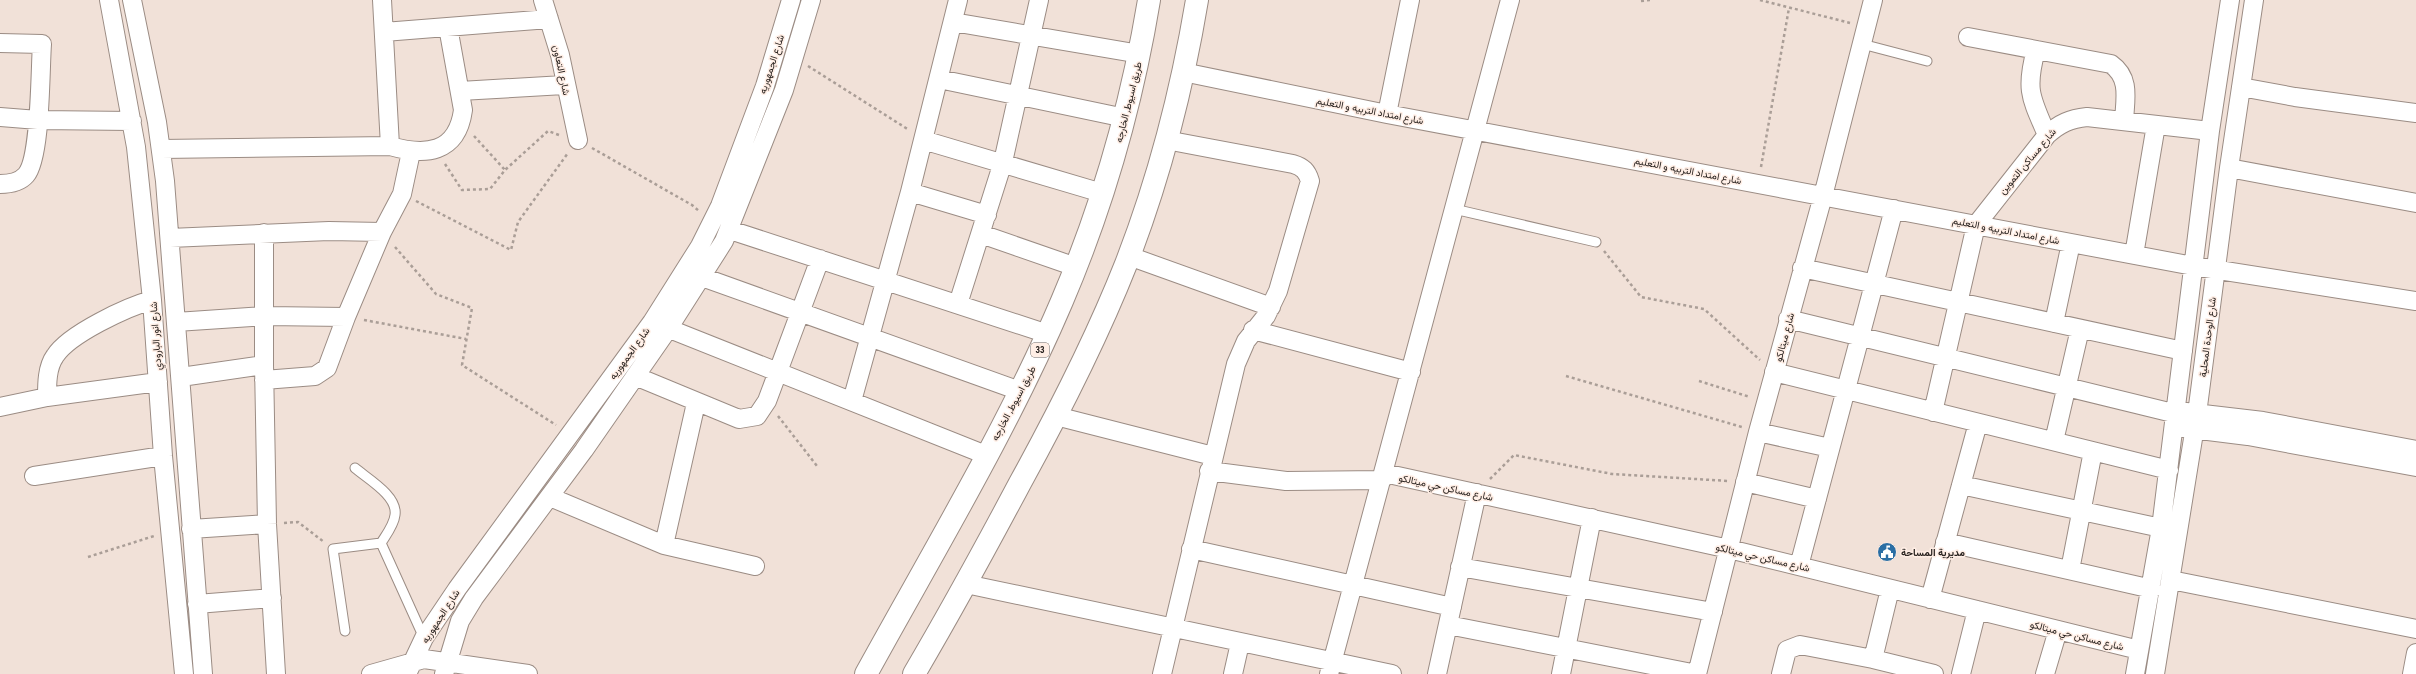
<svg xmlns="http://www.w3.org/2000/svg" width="2416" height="674" font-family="'Roboto Condensed',Vazirmatn,sans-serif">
  <rect width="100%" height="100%" fill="#f1e1d8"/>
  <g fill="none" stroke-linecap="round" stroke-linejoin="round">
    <defs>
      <path id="lane" d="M1862,44L1927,61
        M1454,209L1596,242
        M355,468C368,479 398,496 395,515C394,525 386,535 381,543
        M381,543L424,638
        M345,631L333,549L381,543"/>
      <path id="street" d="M109,0L136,147L152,300L163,456L184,674
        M132,0L157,122L165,181L203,674
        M382,0L390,146
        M543,0L560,55L578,140
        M953,22L1140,54
        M384,32L549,19
        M1968,37L2111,64C2131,78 2125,100 2124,121
        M0,43L42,44C40,70 41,158 26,175C19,183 9,184 0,184
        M2036,50C2025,90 2031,98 2047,135
        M1183,72L1387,114L2193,266L2416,301
        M939,79L1125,118
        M2241,87L2295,97L2416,113
        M460,91L564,85
        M1387,114L1410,0
        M0,117L38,120L132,121
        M923,140L1102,193
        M161,149L390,146C425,156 457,154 463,110L448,27
        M2229,168L2416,203
        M910,192L987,215
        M730,230L1048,334
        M264,233V365L267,524L276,674
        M981,234L1076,267
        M170,238L329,231L382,232
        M2134,255L2156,125
        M1129,256L1271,307
        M1802,268L2183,351
        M702,277L1020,391
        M958,304L1003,162L1039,0
        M1788,319L2177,414
        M176,322L265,316L346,317
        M2054,323L2071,243
        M657,324L986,455
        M1253,330L1411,372
        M1774,372L2169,470
        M635,376L739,419L757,416L767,401L820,259
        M181,377L264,365
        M264,380L315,376L327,368L346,317L382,232L402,194L411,152
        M47,397C47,384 47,367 55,356C69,334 127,307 152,300
        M852,401L910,192L958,0
        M0,407L47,397L158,382
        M1933,412L1976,225L2047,135C2060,123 2070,119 2087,117L2210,131
        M2186,412L2263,421L2416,450
        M1056,416L1213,456
        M2184,428L2248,436L2416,467
        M1758,432L1830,448
        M2054,441L2080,329
        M1209,471L1286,481L1382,480
        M1384,473L1729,549L2139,650
        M34,476L163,456
        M1745,482L1817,499
        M1961,485L2161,528
        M550,497L664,545L755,566
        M191,529L267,524
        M1945,542L2152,589
        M664,545L696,403
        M1191,549L1452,607
        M1799,566L1894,209
        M1460,567L1713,612
        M2070,570L2093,451
        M2171,580L2416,629
        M966,584L1392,674
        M1930,599L1978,423
        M197,604L272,598
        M1448,625L1697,674
        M1873,659L1890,589
        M371,674L424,659L528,674
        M407,674L424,638L457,589L652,322L700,246L720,206L765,86L791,0
        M444,674L460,621L474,598L584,450L668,329L724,241L784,90L811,0
        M1162,674L1236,364L1246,341L1266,316L1278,291L1310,181C1307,171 1303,167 1293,164L1166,140
        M1233,674L1240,643
        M1329,674L1510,0
        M1437,674L1477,493
        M1561,674L1592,518
        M1697,674L1758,432L1823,196L1873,0
        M1781,674L1787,650L1800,645L1873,659L1934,674
        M1961,674L1977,610
        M2045,674L2058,630
        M2135,674L2161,528L2210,131L2230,0
        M2155,674L2197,414L2229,168L2254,0
        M2412,674L2416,653"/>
      <path id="highway" d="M866,674C933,552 1008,428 1062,301C1103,205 1132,103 1149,0
        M914,674C951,611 986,547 1020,483C1059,412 1096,340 1126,264C1159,179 1182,90 1197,0"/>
    </defs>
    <!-- lane casing -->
    <use href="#lane" stroke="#9b8c84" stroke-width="11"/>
    <!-- street casing -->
    <use href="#street" stroke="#9b8c84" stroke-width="20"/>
    <!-- highway casing -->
    <use href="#highway" stroke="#9b8c84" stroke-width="24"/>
    <!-- path -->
    <path stroke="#aa9e97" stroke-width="2.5" stroke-dasharray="3 3" stroke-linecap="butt" d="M1760,0L1850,23
      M1641,1L1650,0
      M808,66L909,130
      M474,136L505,170
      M592,148L692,205L699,211
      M445,164L462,190L490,189L505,170L548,131L559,135
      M1761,167L1789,8
      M416,201L511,250L518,222L568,153
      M395,247L436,294L472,308L462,365L556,425
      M1604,251L1641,297L1704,309L1760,360
      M364,320L466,339
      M1566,376L1742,427
      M1699,381L1750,397
      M778,416L817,466
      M1490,479L1514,455L1612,474L1729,481
      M284,523L298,522L324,542
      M88,557L154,536"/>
    <!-- lane -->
    <use href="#lane" stroke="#fff" stroke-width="9"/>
    <!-- street -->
    <use href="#street" stroke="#fff" stroke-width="18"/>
    <!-- highway -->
    <use href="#highway" stroke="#fff" stroke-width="22"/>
  </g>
  <!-- icons -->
  <defs>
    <symbol id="civic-disc" viewBox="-11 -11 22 22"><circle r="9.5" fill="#2a6ea4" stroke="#ffeee5"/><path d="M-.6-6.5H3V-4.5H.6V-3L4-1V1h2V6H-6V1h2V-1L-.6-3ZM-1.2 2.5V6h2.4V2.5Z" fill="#fff"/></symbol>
  </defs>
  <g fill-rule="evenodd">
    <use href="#civic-disc" x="1876" y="541" width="22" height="22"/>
  </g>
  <g text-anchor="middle" stroke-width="3" stroke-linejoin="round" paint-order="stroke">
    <!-- shield labels -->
    <rect fill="#ffeee5" stroke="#685f5a" stroke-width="1" x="1031" y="343" width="18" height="14" rx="3"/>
    <g font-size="9" font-weight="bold" fill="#28221f">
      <text x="1040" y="353">33</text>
    </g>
    <!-- street labels -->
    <g font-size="10" fill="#28221f" stroke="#ffeee5">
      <text transform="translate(771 64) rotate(-72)" y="4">شارع الجمهوريه</text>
      <text transform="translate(562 70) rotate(78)" y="4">شارع التعاون</text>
      <text transform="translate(1128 102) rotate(-76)" y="4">طريق اسيوط, الخارجه</text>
      <text transform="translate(1370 110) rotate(11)" y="4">شارع امتداد التربيه و التعليم</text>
      <text transform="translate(2027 161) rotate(-50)" y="4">شارع مساكن التموين</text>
      <text transform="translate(1688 170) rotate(11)" y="4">شارع امتداد التربيه و التعليم</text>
      <text transform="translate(2006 230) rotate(11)" y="4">شارع امتداد التربيه و التعليم</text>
      <text transform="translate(155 336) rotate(-94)" y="4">شارع انور البارودي</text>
      <text transform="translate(1784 337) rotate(-75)" y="4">شارع ميتالكو</text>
      <text transform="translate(2207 337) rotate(-83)" y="4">شارع الوحدة المحلية</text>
      <text transform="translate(629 353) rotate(-54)" y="4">شارع الجمهوريه</text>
      <text transform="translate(1013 403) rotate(-62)" y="4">طريق اسيوط, الخارجه</text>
      <text transform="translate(1446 487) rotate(12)" y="4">شارع مساكن حي ميتالكو</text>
      <text transform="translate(1763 557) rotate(13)" y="4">شارع مساكن حي ميتالكو</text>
      <text transform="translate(440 616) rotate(-57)" y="4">شارع الجمهوريه</text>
      <text transform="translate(2077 635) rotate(14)" y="4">شارع مساكن حي ميتالكو</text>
    </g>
    <!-- poi labels -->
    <g font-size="10" font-weight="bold" fill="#28221f" stroke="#ffeee5" text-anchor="start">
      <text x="1901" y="556">مديرية المساحة</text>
    </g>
  </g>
</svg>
